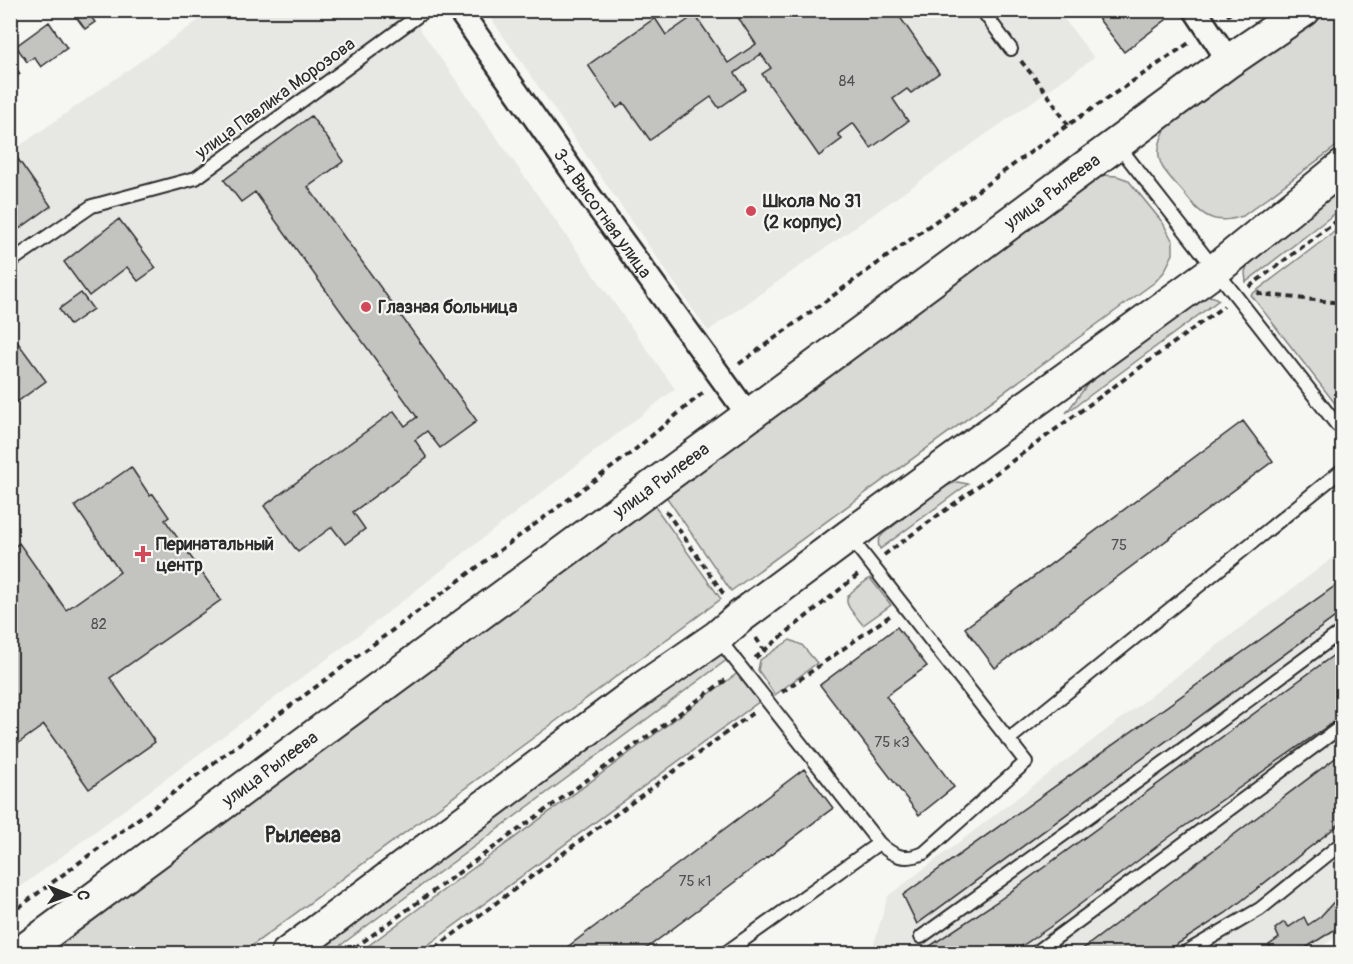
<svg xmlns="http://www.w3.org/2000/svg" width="1353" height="964" font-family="Pangolin,sans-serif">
  <rect width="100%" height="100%" fill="#f6f6f2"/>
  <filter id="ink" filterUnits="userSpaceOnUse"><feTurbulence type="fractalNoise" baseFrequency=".0167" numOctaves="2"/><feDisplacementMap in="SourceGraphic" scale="12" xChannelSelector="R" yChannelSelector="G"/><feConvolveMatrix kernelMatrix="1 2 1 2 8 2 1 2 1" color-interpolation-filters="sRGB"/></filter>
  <g filter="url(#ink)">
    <!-- built -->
    <path fill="#e7e7e3" d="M212,11H407L675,389L343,647L11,894V152Z
      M486,11H1058L1094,58L708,331Z
      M1342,551V933L1311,954H871L888,896Z"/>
    <!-- green -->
    <path fill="#d9d9d5" stroke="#828280" stroke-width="1.5" d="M1331,11H1342V142L1243,216C1233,219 1225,221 1215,219C1202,216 1191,203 1184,193C1177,185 1169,177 1163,168C1152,149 1164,126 1179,115Z
      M1101,175L1117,176L1128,180L1163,223L1173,242V254L1164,272L1155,282L731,591L663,492Z
      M1342,187V208L1246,282L1245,272L1249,260Z
      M1342,226V402L1337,406L1251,295Z
      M1208,296L1214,297L1219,300L1066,413L1093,377L1199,299Z
      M957,482L968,484L880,549C877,543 878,539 883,534L943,487Z
      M651,501L721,599L242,953L55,954L62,936Z
      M870,578L891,605L863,625C840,598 841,599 870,578Z
      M790,640L802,645L817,663L775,695L758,670L760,660Z
      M722,650L728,659L330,953L323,944Z
      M739,672L760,701L417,953L357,954Z"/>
    <!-- building -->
    <path fill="#c3c3c0" stroke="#2b2b2b" stroke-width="1.5" d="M71,10H99L91,17L95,22L85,29Z
      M733,10H895L939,73L911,93L907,89L893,99L908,121L871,148L853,123L838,134L842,139L819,156L762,74L771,68L761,54L735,73L746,89L719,108L711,97L650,140L624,103L617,108L588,65L655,18L666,35L695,15L728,63L756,44Z
      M1092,10H1160L1167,19L1124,52Z
      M49,22L67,48L41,67L34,57L27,62L16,46Z
      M10,59L20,74L10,80Z
      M311,116L344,161L308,187L477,421L440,448L427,431L415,440L427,458L353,512L365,529L345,544L332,527L298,552L264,506L394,411L405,426L417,417L255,192L241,202L224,180Z
      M13,152L51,206L12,234L10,154Z
      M119,219L156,268L138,281L127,267L89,296L64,262Z
      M81,293L93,309L70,325L59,309Z
      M10,332L46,381L10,407Z
      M1243,421L1273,461L995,668L965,628Z
      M131,467L150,496L153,494L169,517L165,520L221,600L110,678L155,742L89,789L44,725L10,749V550L19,543L66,610L120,572L75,506Z
      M1342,581V612L917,924L903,895Z
      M897,627L927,666L886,696L954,787L919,815L820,685Z
      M1342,649V716L1172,835L1050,927L1010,954H918L998,901Z
      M1342,753V822L1226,913L1162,954H1076Z
      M804,769L833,808L639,954H558Z
      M1342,893V925L1296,954H1265L1271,950L1269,945L1279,938L1275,929L1284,922L1289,927L1304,917L1308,925L1320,917Z"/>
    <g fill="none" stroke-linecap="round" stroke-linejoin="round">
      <defs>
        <path id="lane" d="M982,10L1011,49
          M1117,144L1337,425L1342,421
          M10,262L92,206L196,178L426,10
          M849,536L1026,762L924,853C905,861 894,857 879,843
          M717,637L879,843L724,954
          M1008,740L1342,470
          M921,937L1180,751L1342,631
          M1034,954L1342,726
          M1183,954L1260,909L1342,843"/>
        <g id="street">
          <path id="s1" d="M459,10L594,202L749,416"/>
          <path d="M1195,10L1229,61"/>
        </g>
        <g id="secondary">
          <path id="s2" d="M19,954L1229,61L1304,10"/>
          <path d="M287,954L643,688L717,637L740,617L849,536L1215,270L1342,167"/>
        </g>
      </defs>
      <!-- lane casing -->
      <use href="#lane" stroke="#2b2b2b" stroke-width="16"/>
      <!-- street casing -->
      <use href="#street" stroke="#2b2b2b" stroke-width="27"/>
      <!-- secondary casing -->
      <use href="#secondary" stroke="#2b2b2b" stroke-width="36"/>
      <!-- path -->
      <path stroke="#2b2b2b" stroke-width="4" stroke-dasharray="6 4.5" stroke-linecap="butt" d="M1227,16L1234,10
        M1021,61L1046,92L1068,125
        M1249,287L1342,217
        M1258,292L1260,294L1342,303
        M1342,295L1338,327L1342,361
        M739,364L1068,125L1189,43
        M666,511L725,596
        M884,555L1224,306
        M756,638L764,650
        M755,658L859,574
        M782,692L891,615
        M10,914L631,453L705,391
        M346,954L727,679
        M427,954L754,712"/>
      <!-- lane -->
      <use href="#lane" stroke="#f6f6f2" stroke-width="12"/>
      <!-- street -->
      <use href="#street" stroke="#f6f6f2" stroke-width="22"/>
      <!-- secondary -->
      <use href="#secondary" stroke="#f6f6f2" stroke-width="32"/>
    </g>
  </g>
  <!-- markers -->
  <g fill="#d1495b" stroke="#f6f6f2" stroke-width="2">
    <circle cx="751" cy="211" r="6"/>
    <circle cx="366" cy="307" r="6"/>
    <path d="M140 545h6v6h6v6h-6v6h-6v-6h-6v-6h6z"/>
  </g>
  <g text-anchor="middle" stroke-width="4.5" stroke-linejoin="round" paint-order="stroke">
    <!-- number labels -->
    <g font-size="15" fill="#515150">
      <text x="847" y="86">84</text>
      <text x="1119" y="550">75</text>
      <text x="99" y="629">82</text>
      <text x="892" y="747">75 к3</text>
      <text x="695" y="886">75 к1</text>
    </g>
    <!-- street labels -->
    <g font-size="18" fill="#2b2b2b" stroke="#f6f6f2">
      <text transform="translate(275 98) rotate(-36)" y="6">улица Павлика Морозова</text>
      <text dy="6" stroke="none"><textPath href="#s2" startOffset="1284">улица Рылеева</textPath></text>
      <text dy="6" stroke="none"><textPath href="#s1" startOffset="249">3-я Высотная улица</textPath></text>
      <text dy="6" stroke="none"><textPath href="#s2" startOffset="798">улица Рылеева</textPath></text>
      <text dy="6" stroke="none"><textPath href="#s2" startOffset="312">улица Рылеева</textPath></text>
    </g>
    <!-- poi labels -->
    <g font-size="18" font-weight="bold" fill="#2b2b2b" stroke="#f6f6f2" text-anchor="start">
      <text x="763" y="207">Школа № 31<tspan x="763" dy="21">(2 корпус)</tspan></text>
      <text x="378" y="313">Глазная больница</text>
      <text x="156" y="550">Перинатальный<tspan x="156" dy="21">центр</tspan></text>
    </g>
    <!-- quarter labels -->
    <g font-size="21" font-weight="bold" fill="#2b2b2b" stroke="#f6f6f2">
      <text x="303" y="842">Рылеева</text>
    </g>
  </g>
  <!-- margin -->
  <rect width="1353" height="964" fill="none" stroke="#f6f6f2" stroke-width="36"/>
  <rect x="18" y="18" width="1317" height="928" fill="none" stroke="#2b2b2b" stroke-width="2" filter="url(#ink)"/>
  <!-- north arrow -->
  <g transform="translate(69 895) rotate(91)" stroke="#f6f6f2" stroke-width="4.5" paint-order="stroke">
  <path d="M0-4.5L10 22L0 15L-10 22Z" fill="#2b2b2b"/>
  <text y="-9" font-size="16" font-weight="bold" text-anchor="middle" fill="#2b2b2b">С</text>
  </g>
</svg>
